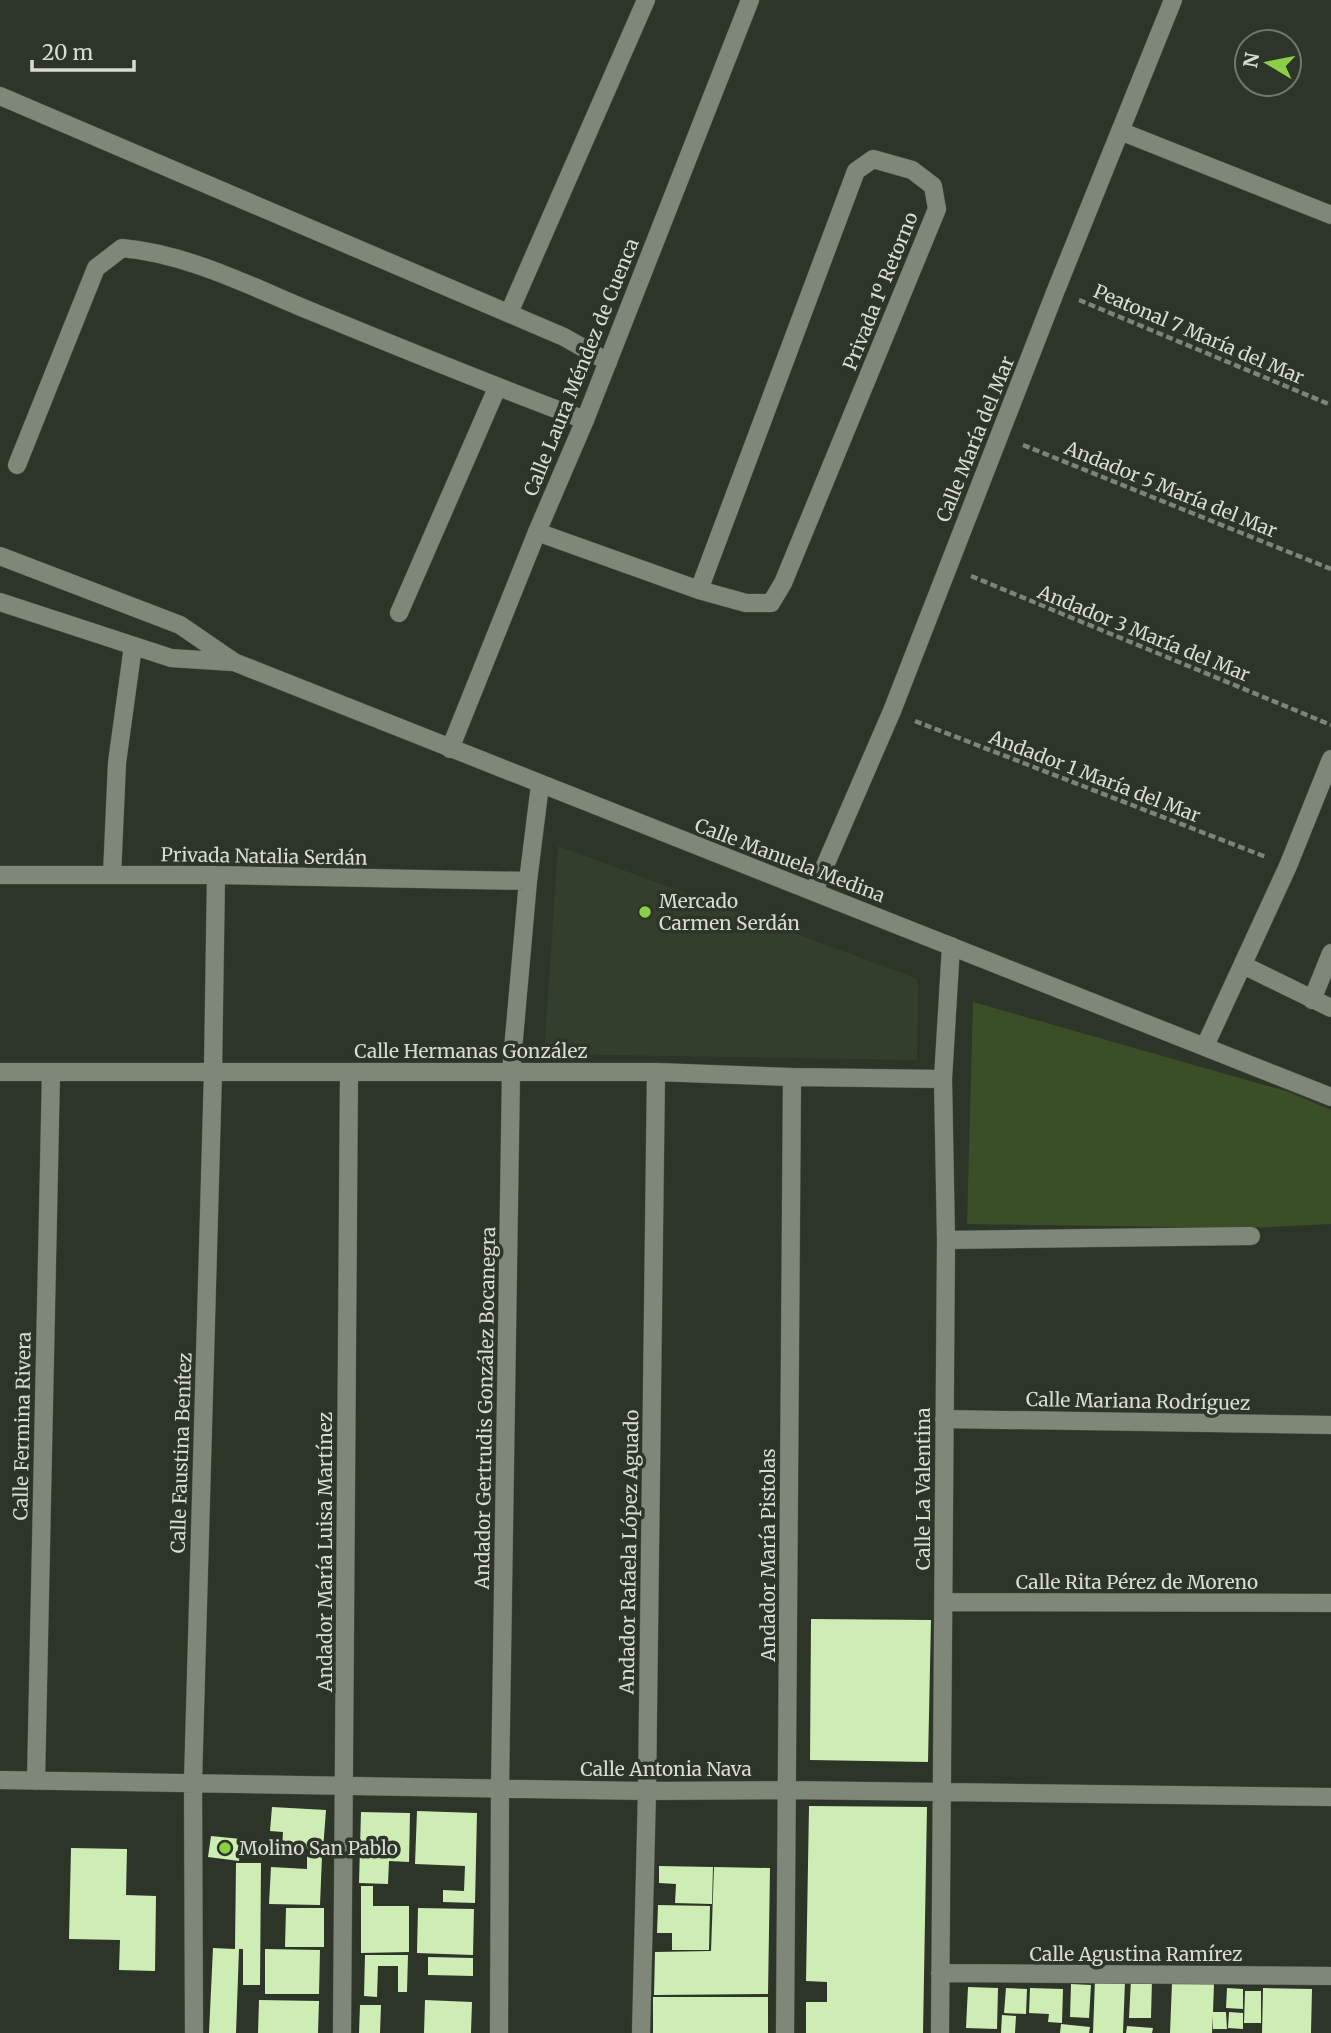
<svg xmlns="http://www.w3.org/2000/svg" width="1331" height="2033" font-family="Merriweather,serif">
  <rect width="100%" height="100%" fill="#2d3428"/>
  <!-- built -->
  <path fill="#343e2c" d="M558,846L916,978L918,985L917,1060L544,1054Z"/>
  <!-- green -->
  <path fill="#3a4f26" d="M973,1002L1289,1092L1331,1110V1224L1252,1228L967,1224Z"/>
  <!-- building -->
  <path fill="#ceedb5" d="M811,1619L931,1620L928,1762L810,1760Z
    M809,1806L927,1807L923,2033H806V2002H827V1982L806,1981Z
    M272,1807L326,1810L323,1850L282,1847L283,1832L270,1831Z
    M417,1811L477,1813L475,1903L443,1902V1890L464,1891L465,1866L415,1864Z
    M361,1812L410,1813L409,1862L389,1861L388,1884L359,1883Z
    M211,1836L241,1839L239,1861L208,1857Z
    M71,1848L127,1849L126,1895L156,1896L155,1971L119,1970L120,1940L69,1939Z
    M307,1856H322L320,1905L269,1904L271,1867L307,1869Z
    M236,1863H261L260,1985H243V1949H239L236,2033H209L213,1948L235,1949Z
    M659,1866L713,1867L712,1904L675,1903L676,1884L659,1883Z
    M714,1867L770,1868L768,1994L654,1995L655,1952L711,1951Z
    M361,1886H373V1906H409V1952L361,1953Z
    M658,1905L710,1906L709,1950H672V1933H657Z
    M286,1908H324V1947H285Z
    M418,1908L474,1909L473,1955L417,1953Z
    M265,1949L320,1950L319,1994H265Z
    M365,1955H408L407,1992H398V1966H378L377,1997L364,1996Z
    M428,1957L473,1958V1976L428,1975Z
    M1095,1979L1125,1981L1123,2033H1093Z
    M1131,1979H1152L1151,2018H1129Z
    M1172,1983L1214,1984L1213,2012H1226L1227,2029H1213V2016L1212,2033H1170Z
    M1071,1984L1091,1985L1089,2018L1070,2017Z
    M968,1987L998,1988L997,2029L966,2028Z
    M1006,1988L1027,1989L1026,2014L1004,2013Z
    M1030,1988L1063,1989L1062,2023L1048,2022L1049,2014L1029,2013Z
    M1227,1988L1243,1989V2009L1226,2008Z
    M1263,1988L1312,1989L1311,2033H1262Z
    M1245,1991H1261V2023H1244Z
    M653,1997H768V2033H653Z
    M259,2000L319,2001L318,2033H258Z
    M425,2000L472,2002L471,2033H424Z
    M360,2005H381L380,2033H359Z
    M1229,2012L1243,2013V2029L1228,2028Z
    M1002,2015L1016,2016L1015,2033H1001Z
    M1061,2024L1090,2027L1089,2033H1060Z
    M1127,2026L1153,2028L1152,2033H1126Z"/>
  <g fill="none" stroke-linecap="round" stroke-linejoin="round">
    <defs>
      <path id="service" d="M0,96L564,337L608,362
        M509,313L646,0
        M17,465L96,268L122,248C189,254 252,287 313,312C403,349 493,386 585,420
        M537,532L699,590L746,603H771L783,583L937,209L933,186L912,170L873,159L856,171L699,590
        M399,613L497,388
        M1243,965L1331,1008
        M1312,1000L1331,953
        M1205,1046L1288,866L1331,759"/>
      <path id="minor" d="M1120,131L1331,215
        M450,749L537,532L585,420L750,0
        M0,875H216L528,881
        M112,875L117,763L133,646
        M814,891L892,711L1056,290L1173,0
        M0,1072H656L792,1077L943,1079
        M946,1240L1251,1236
        M944,1419L1331,1425
        M943,1602L1331,1603
        M0,1780L647,1791L788,1790L1331,1797
        M36,1781L51,1072
        M940,1973L1331,1976
        M194,2033L193,1782L213,1072L216,875
        M342,2033L349,1072
        M499,2033L500,1788L511,1072L528,881L540,785
        M641,2033L647,1791L656,1072
        M785,2033L792,1077
        M940,2033L946,1240L943,1079L951,946"/>
      <path id="tertiary" d="M0,556L180,625L234,662L1331,1097
        M0,602L171,658L232,662"/>
    </defs>
    <!-- service casing -->
    <use href="#service" stroke="#4c5148" stroke-width="19"/>
    <!-- minor casing -->
    <use href="#minor" stroke="#4c5148" stroke-width="19"/>
    <!-- tertiary casing -->
    <use href="#tertiary" stroke="#4c5148" stroke-width="19"/>
    <!-- path -->
    <path stroke="#7d8379" stroke-width="4.5" stroke-dasharray="7 3.5" stroke-linecap="butt" d="M1079,300L1331,405
      M1023,445L1331,569
      M971,576L1331,725
      M915,721L1266,857"/>
    <!-- service -->
    <use href="#service" stroke="#7f8779" stroke-width="18"/>
    <!-- minor -->
    <use href="#minor" stroke="#7f8779" stroke-width="18"/>
    <!-- tertiary -->
    <use href="#tertiary" stroke="#7f8779" stroke-width="18"/>
  </g>
  <!-- markers -->
  <g fill="#8cce45" stroke="#2d3428" stroke-width="2.5">
    <circle cx="645" cy="912" r="7"/>
    <circle cx="225" cy="1848" r="7"/>
  </g>
  <g text-anchor="middle" stroke-width="7" stroke-linejoin="round" paint-order="stroke">
    <!-- street labels -->
    <g font-size="19" fill="#d8dcd5" stroke="#2d3428">
      <text transform="translate(880 291) rotate(-68)" y="7">Privada 1º Retorno</text>
      <text transform="translate(1199 334) rotate(23)" y="7">Peatonal 7 María del Mar</text>
      <text transform="translate(581 367) rotate(-68)" y="7">Calle Laura Méndez de Cuenca</text>
      <text transform="translate(975 439) rotate(-68)" y="7">Calle María del Mar</text>
      <text transform="translate(1171 489) rotate(22)" y="7">Andador 5 María del Mar</text>
      <text transform="translate(1144 633) rotate(22)" y="7">Andador 3 María del Mar</text>
      <text transform="translate(1095 776) rotate(21)" y="7">Andador 1 María del Mar</text>
      <text transform="translate(264 856) rotate(1)" y="7">Privada Natalia Serdán</text>
      <text transform="translate(790 860) rotate(21)" y="7">Calle Manuela Medina</text>
      <text x="471" y="1058">Calle Hermanas González</text>
      <text transform="translate(1138 1401) rotate(1)" y="7">Calle Mariana Rodríguez</text>
      <text transform="translate(485 1408) rotate(-89)" y="7">Andador Gertrudis González Bocanegra</text>
      <text transform="translate(22 1426) rotate(-89)" y="7">Calle Fermina Rivera</text>
      <text transform="translate(181 1453) rotate(-88)" y="7">Calle Faustina Benítez</text>
      <text transform="translate(923 1489) rotate(-90)" y="7">Calle La Valentina</text>
      <text transform="translate(325 1552) rotate(-90)" y="7">Andador María Luisa Martínez</text>
      <text transform="translate(629 1552) rotate(-89)" y="7">Andador Rafaela López Aguado</text>
      <text transform="translate(768 1555) rotate(-90)" y="7">Andador María Pistolas</text>
      <text x="1137" y="1589">Calle Rita Pérez de Moreno</text>
      <text x="666" y="1776">Calle Antonia Nava</text>
      <text x="1136" y="1961">Calle Agustina Ramírez</text>
    </g>
    <!-- poi labels -->
    <g font-size="19" fill="#d8dcd5" stroke="#2d3428" text-anchor="start">
      <text x="659" y="908">Mercado<tspan x="659" dy="22">Carmen Serdán</tspan></text>
      <text x="239" y="1855">Molino San Pablo</text>
    </g>
  </g>
  <!-- north arrow -->
  <g transform="translate(1268 63) rotate(280)"><circle r="33" fill="#2d3428" stroke="#71776d" stroke-width="2"/>
  <path d="M0-5L12 26L0 18L-12 26Z" fill="#8cce45"/>
  <text y="-10" font-size="19" font-weight="bold" text-anchor="middle" fill="#d8dcd5">N</text>
  </g>
  <!-- scale -->
  <path d="M32 60v10h102v-10" fill="none" stroke="#d8dcd5" stroke-width="3.5"/>
  <text x="42" y="60" font-size="21" fill="#d8dcd5" stroke="#2d3428" stroke-width="5" paint-order="stroke">20 m</text>
</svg>
